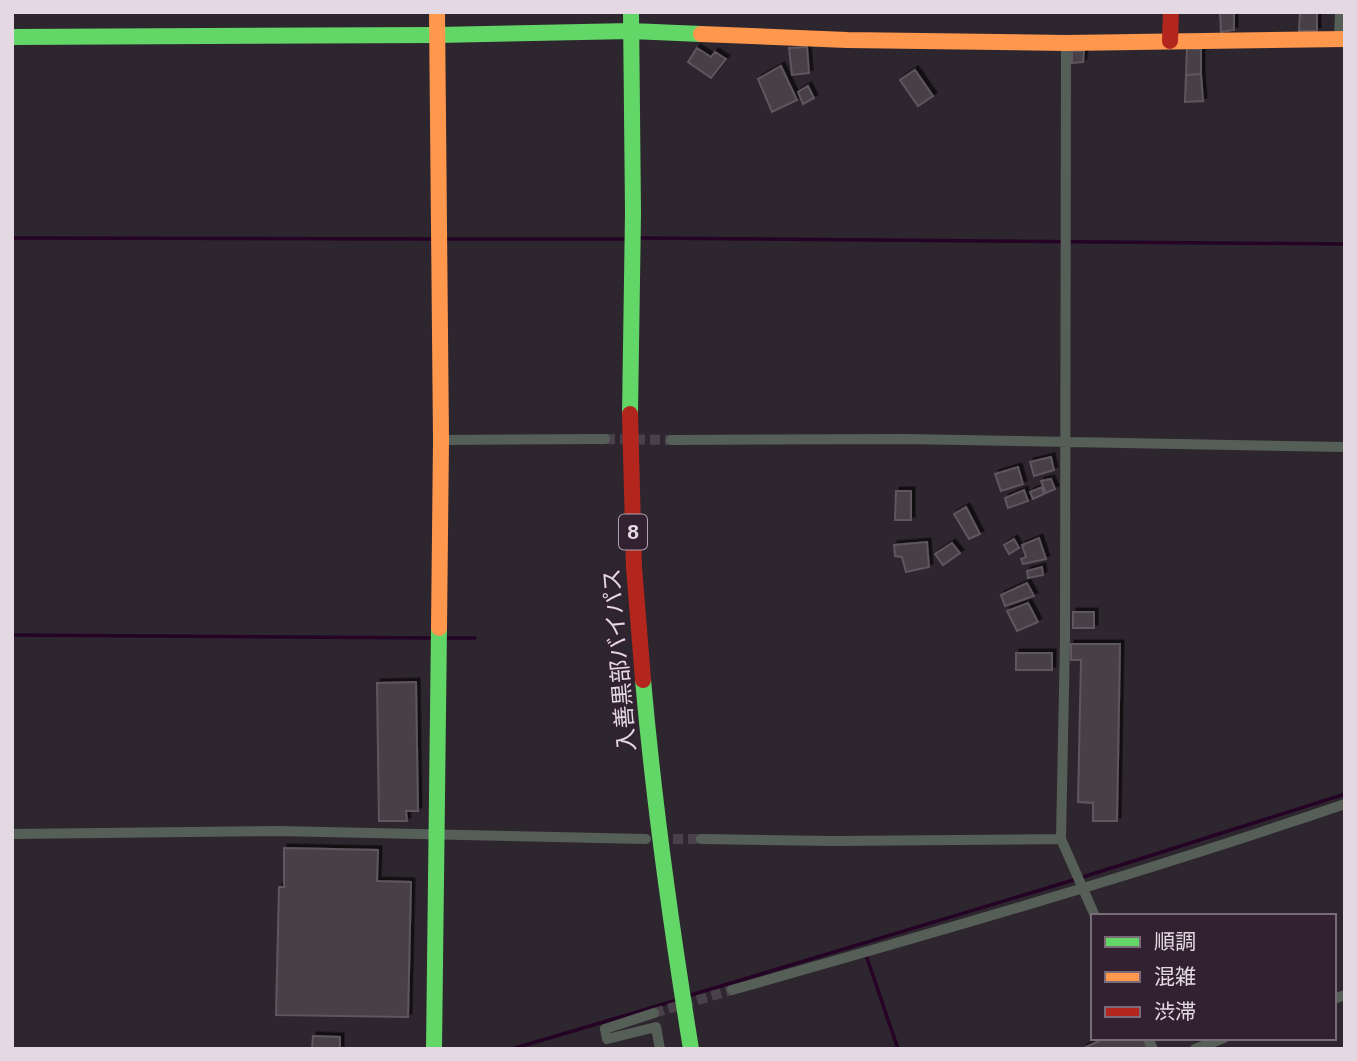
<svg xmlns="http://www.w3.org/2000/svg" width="1357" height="1061" font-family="Arial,'Noto Sans JP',sans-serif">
  <defs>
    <filter id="shadow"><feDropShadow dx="3.5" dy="-3.5" stdDeviation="0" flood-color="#0009"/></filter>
  </defs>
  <rect width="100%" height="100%" fill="#2e262e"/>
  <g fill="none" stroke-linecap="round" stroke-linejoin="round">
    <!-- stream -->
    <path stroke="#240325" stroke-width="3.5" d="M12,238L433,239
      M640,238L1345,244
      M444,239H625
      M12,635L435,638
      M442,638H475
      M866,955L898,1049
      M691,995L1067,882L1345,794
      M512,1049L674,1001"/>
  </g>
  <!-- building -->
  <path fill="#474047" stroke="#5e565e" stroke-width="2" filter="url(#shadow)" d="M1220,12H1234V30L1221,32Z
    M1300,12H1317V31H1299Z
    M807,47L809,73L792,75L789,48Z
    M697,48L711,57L715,52L726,59L711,78L688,62Z
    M1187,48L1201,49V74L1186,75Z
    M1072,51H1084L1083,62L1072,63Z
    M781,66L797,100L772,112L758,79Z
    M915,70L933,96L918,106L900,80Z
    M1201,74L1203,101L1185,102L1186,75Z
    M808,86L814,98L803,104L798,92Z
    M1051,457L1054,470L1034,476L1030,462Z
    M1018,467L1023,484L1001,491L995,474Z
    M1051,479L1055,489L1046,493L1041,481Z
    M1042,487L1044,494L1033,499L1030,492Z
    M1024,490L1028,501L1008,508L1005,498Z
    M896,491H911V520H895Z
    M966,507L980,534L969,539L954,514Z
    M1039,538L1046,559L1023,564L1021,559L1026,557L1022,545Z
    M1014,539L1019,548L1009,554L1004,545Z
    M927,542L929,567L906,572L902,557L895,556L894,545Z
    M952,543L960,553L943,565L935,554Z
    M1042,567L1043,575L1028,578L1027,571Z
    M1027,583L1034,596L1005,606L1001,595Z
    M1028,603L1038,622L1017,631L1007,611Z
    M1073,612H1094V628H1073Z
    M1071,644H1120L1117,821H1093V803L1078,802L1081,660H1071Z
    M1016,653H1052V670H1016Z
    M416,682L418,811H406L407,821H379L377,683Z
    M284,848L378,850L377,881L411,882L408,1017L276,1015L279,887H284Z
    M313,1036L340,1037V1049H312Z
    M1105,1038H1143L1148,1049H1082Z"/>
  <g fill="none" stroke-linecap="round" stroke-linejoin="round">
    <!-- street-tunnel -->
    <path stroke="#494149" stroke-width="10" stroke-dasharray="10 5" stroke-linecap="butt" d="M605,439L671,440
      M658,839H701
      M654,1013L732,990"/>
    <!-- street -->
    <path stroke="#565f57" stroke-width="10" d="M1339,39L1340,12
      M1066,43L1065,640L1061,839L1095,916
      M441,440L605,439
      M671,440L905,439L1345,447
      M12,834L278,831L646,839
      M701,839L834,841L1061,839
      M732,990C937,932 1143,873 1345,804
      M1334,999L1345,995
      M654,1013L605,1029L607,1039L656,1027L660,1049
      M1148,1038L1153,1049
      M1195,1049L1224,1038"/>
    <!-- fast -->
    <path stroke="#63d668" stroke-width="16" d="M12,37L437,35L631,31L701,34
      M630,414L633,213L631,12
      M643,680C654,804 671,926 691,1049
      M434,1049L439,628"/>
    <!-- slow -->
    <path stroke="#ff974d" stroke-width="16" d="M437,12L441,440L439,628
      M701,34L847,40L1066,43L1345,39"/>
    <!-- jam -->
    <path stroke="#b3261e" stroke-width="16" d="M1170,41L1171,12
      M630,414L634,567L643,680"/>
  </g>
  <g text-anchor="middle" stroke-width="5" stroke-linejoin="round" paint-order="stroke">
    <!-- shield labels -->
    <rect fill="#322231" stroke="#afa2ae" stroke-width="2" x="619" y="514.5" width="28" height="35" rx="5"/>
    <g font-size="21" font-weight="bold" fill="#e4d9e3">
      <text x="633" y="539">8</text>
    </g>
    <!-- street labels -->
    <g font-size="23" fill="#e4d9e3" stroke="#322231">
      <text transform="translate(619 660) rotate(-95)" y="8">入善黒部バイパス</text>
    </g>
  </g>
  <!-- border -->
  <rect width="1357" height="1061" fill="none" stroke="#e4d9e3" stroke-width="28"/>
  <!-- legend -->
  <rect x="1091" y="914" width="245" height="126" fill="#322231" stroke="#796b78" stroke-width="2"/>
  <rect x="1105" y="937" width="35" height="10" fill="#63d668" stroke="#796b78" stroke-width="2"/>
  <text x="1154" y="949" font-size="21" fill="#e4d9e3">順調</text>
  <rect x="1105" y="972" width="35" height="10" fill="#ff974d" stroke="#796b78" stroke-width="2"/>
  <text x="1154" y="984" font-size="21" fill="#e4d9e3">混雑</text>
  <rect x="1105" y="1007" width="35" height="10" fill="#b3261e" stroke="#796b78" stroke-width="2"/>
  <text x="1154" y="1019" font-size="21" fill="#e4d9e3">渋滞</text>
</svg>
